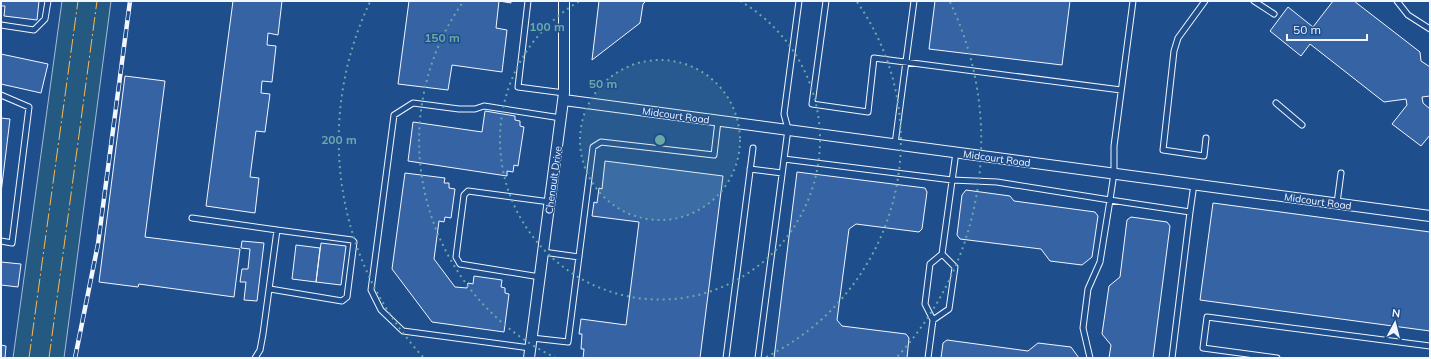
<svg xmlns="http://www.w3.org/2000/svg" width="1431" height="359" font-family="Mulish,sans-serif">
  <rect width="100%" height="100%" fill="#1f4e8c"/>
  <!-- green -->
  <path fill="#245a82" stroke="#a8bbd7" d="M62,1H111L64,358H13Z"/>
  <!-- building -->
  <path fill="#3563a3" stroke="#f2f6ff" d="M1,1H39L37,20L4,16L5,6H1Z
    M233,1H282L278,35L268,33L267,45L276,46L272,82L262,81L261,93L270,94L265,132L256,131L250,177L259,178L255,213L206,206Z
    M409,1H511V3L499,1L496,28L507,30L502,72L452,65L448,90L398,84Z
    M599,1H646L643,4L640,23L592,60Z
    M935,1H1070L1062,65L929,49Z
    M1333,1H1354L1420,52L1421,61L1430,67V96L1422,97L1423,103L1430,109V135L1421,146L1392,124L1407,105L1406,99L1384,102L1310,44L1301,56L1270,31L1288,7L1313,27Z
    M1,54L48,64L41,93L1,84Z
    M125,76L165,81L145,237L240,249L234,297L139,284L138,287L99,282Z
    M485,111L515,116V120L520,121V126L524,127L518,166L514,165L513,172L507,171V176L408,161L413,122L482,132Z
    M1,118L10,119L1,193Z
    M605,161L723,176L700,358H583L584,349H581L582,334H579L581,319L626,325L639,222L592,216L594,202L597,203L599,188L602,189Z
    M797,172L925,188L927,192L922,229L919,232L856,224L849,229L837,320L842,326L906,334L909,338L907,358H774Z
    M405,173L445,178L444,183H449V188L455,189L451,218L445,217L444,222L439,221L434,259L455,287L467,288L468,283L473,284L474,276L502,280L501,287L505,288V293L509,294L504,332L432,322L392,269Z
    M966,190L1010,196L1014,201L1095,212L1098,216L1092,257L1082,265L1050,261L1041,249L960,239L957,235L962,195Z
    M1213,203L1430,232V331L1200,300Z
    M1131,217L1167,222L1170,226L1153,358H1109L1111,345L1102,334L1109,286L1120,277L1127,220Z
    M242,241L264,243L257,301L244,300L246,282H240L242,269H248L250,249L241,248Z
    M321,243L346,246L341,285L316,282Z
    M296,245L320,248L316,282L292,279Z
    M1,262L21,264L18,287L1,285Z
    M947,340L1028,351L1038,343L1071,347L1079,358H941L943,343Z
    M1,345L6,346L5,358H1Z"/>
  <g fill="none" stroke-linecap="round" stroke-linejoin="round">
    <defs>
      <path id="service" d="M528,1L518,87L564,93
        M826,1L812,104L868,112L874,58L1121,90
        M1205,1L1178,38L1174,51L1163,150L1204,156L1206,138
        M1254,1L1274,14
        M1397,1L1408,15L1430,29
        M1,25L34,30L45,19L48,1
        M1,95L29,107L12,243L1,241
        M1276,103L1302,125
        M895,144L914,1
        M784,159L952,180L997,182L1110,200L1114,173V146L1133,1
        M750,169L782,173
        M1337,203L1341,173
        M192,218L277,230L263,334L260,350L255,358
        M543,252L579,257
        M540,277L460,264L456,257L464,195L468,191L550,202
        M270,289L342,301L347,297L354,242L352,240L277,230
        M933,320L949,309L955,267L942,254
        M532,338L568,342L593,147L601,142L714,155L718,121
        M530,348L403,331L381,310L371,290L394,115L413,103L459,109H475L484,106L561,118
        M726,358L753,148
        M758,358L788,129L784,114L799,1
        M928,358L933,320L925,304L930,264L942,254L956,152
        M1090,358L1083,328L1088,289L1100,262L1110,200L1190,212L1194,184
        M1172,358L1190,212
        M1277,358L1203,348L1207,317L1430,346"/>
      <path id="minor" d="M564,100L1430,216
        M529,358L564,93V1"/>
    </defs>
    <!-- service casing -->
    <use href="#service" stroke="#f2f6ff" stroke-width="7"/>
    <!-- minor casing -->
    <use href="#minor" stroke="#f2f6ff" stroke-width="12"/>
    <!-- service -->
    <use href="#service" stroke="#1f4e8c" stroke-width="5"/>
    <!-- minor -->
    <use href="#minor" stroke="#1f4e8c" stroke-width="10"/>
    <defs>
      <path id="rail" d="M75,358L98,244L130,1"/>
    </defs>
    <!-- rail casing -->
    <use href="#rail" stroke="#f2f6ff" stroke-width="4.5"/>
    <!-- rail -->
    <use href="#rail" stroke="#1f4e8c" stroke-width="3" stroke-dasharray="9" stroke-linecap="butt"/>
    <!-- power -->
    <path stroke="#ffb74d" stroke-width="1" stroke-dasharray="14 3 2 3" stroke-linecap="butt" d="M29,358L78,1
      M49,358L97,1"/>
  </g>
  <!-- distance rings -->
  <circle cx="660" cy="140" r="80" fill="#6aa9a8" fill-opacity=".12"/>
  <g fill="none" stroke="#6aa9a8" stroke-width="2" stroke-dasharray="2 4">
    <circle cx="660" cy="140" r="80"/>
    <path d="M740 1A160 160 0 1 1 580 1"/>
    <path d="M556 358A241 241 0 0 1 463 2M857 2A241 241 0 0 1 764 358"/>
    <path d="M423 357A321 321 0 0 1 370 2M950 2A321 321 0 0 1 897 357"/>
  </g>
  <g text-anchor="middle" stroke-width="3" stroke-linejoin="round" paint-order="stroke">
    <!-- street labels -->
    <g font-size="10" fill="#f2f6ff" stroke="#1f4e8c">
      <text transform="translate(676 115) rotate(8)" y="4">Midcourt Road</text>
      <text transform="translate(997 158) rotate(8)" y="4">Midcourt Road</text>
      <text transform="translate(553 180) rotate(-82)" y="4">Chenault Drive</text>
      <text transform="translate(1318 201) rotate(8)" y="4">Midcourt Road</text>
    </g>
  </g>
  <circle cx="660" cy="140" r="6" fill="#6aa9a8" stroke="#1f4e8c" stroke-width="2"/>
  <g font-size="12" text-anchor="middle" font-weight="bold" fill="#6aa9a8" stroke="#1f4e8c" stroke-width="3" stroke-linejoin="round" paint-order="stroke">
    <text x="547" y="31">100 m</text>
    <text x="442" y="42">150 m</text>
    <text x="603" y="88">50 m</text>
    <text x="339" y="144">200 m</text>
  </g>
  <!-- border -->
  <rect width="1431" height="359" fill="none" stroke="#f2f6ff" stroke-width="4"/>
  <!-- north arrow -->
  <g transform="translate(1395 323) rotate(7)" stroke="#1f4e8c" stroke-width="3" paint-order="stroke">
  <path d="M0-3L7 15L0 10L-7 15Z" fill="#f2f6ff"/>
  <text y="-6" font-size="11" font-weight="bold" text-anchor="middle" fill="#f2f6ff">N</text>
  </g>
  <!-- scale -->
  <path d="M1287 34v6h80v-6" fill="none" stroke="#f2f6ff" stroke-width="2"/>
  <text x="1293" y="34" font-size="12" fill="#f2f6ff" stroke="#1f4e8c" stroke-width="3" paint-order="stroke">50 m</text>
</svg>
